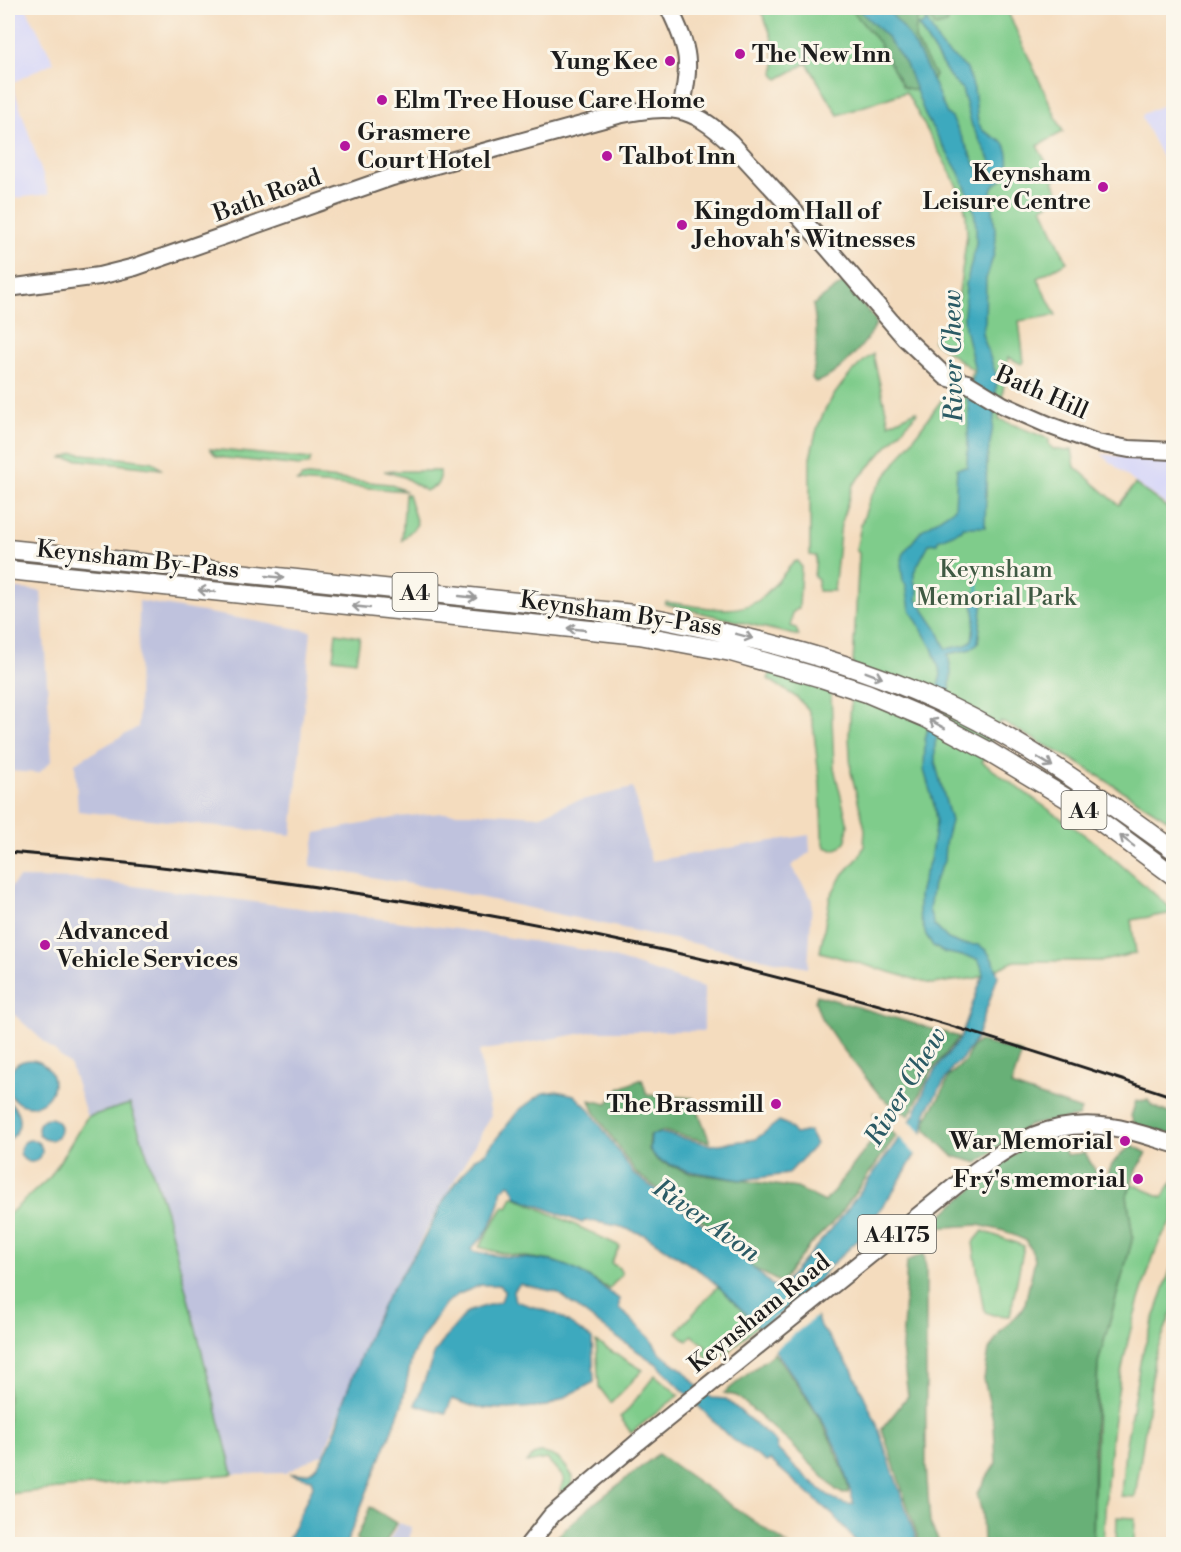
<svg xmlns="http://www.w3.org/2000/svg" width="1181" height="1552" font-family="'Libre Bodoni',serif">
  <rect width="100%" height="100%" fill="#fbf7ec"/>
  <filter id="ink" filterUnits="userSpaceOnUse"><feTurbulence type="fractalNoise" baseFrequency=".0167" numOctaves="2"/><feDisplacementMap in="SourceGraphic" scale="12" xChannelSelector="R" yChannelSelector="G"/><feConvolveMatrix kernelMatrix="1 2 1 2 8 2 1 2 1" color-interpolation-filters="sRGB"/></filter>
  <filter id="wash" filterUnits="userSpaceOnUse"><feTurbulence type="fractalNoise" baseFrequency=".008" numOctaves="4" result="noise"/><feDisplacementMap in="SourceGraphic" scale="24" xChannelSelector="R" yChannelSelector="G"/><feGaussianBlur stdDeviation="1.35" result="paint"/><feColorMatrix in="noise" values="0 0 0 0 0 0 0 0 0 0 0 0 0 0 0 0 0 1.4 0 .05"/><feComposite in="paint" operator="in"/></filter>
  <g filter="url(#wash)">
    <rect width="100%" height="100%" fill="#f4dcbe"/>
    <!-- built -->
    <path fill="#d7d7f8" d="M8,8H26L54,62L12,83L49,194L8,199Z
      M1173,101V178L1142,118L1143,114Z
      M1101,454L1173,463V510L1133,481Z"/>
    <!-- industrial -->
    <path fill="#bfc2dd" d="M8,588L41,591L52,760L39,773L8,771Z
      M139,601L311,631L292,835L78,811L75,763L138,727Z
      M633,788L651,861L809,835L810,852L791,866L812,899L808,968L455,892L310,866L316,833L399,817L441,813H493L539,816L569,803Z
      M19,878L81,879L456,929L592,951L704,987V1031H596L479,1051L491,1116L375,1321L324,1453L285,1473L233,1474L166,1212L130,1105L87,1117L71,1066L8,1009V890Z
      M399,1523L411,1527L409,1544H387Z"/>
    <!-- green -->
    <path fill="#7fcc8b" stroke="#4e7454" stroke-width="1.5" d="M759,8H1006L1063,132L1037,146L1056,179L1053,181L1061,197L1042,207L1067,262L1037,278L1056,315L1019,321L1024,362L1021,364L1008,357L999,419L1049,439V444L1053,449L1067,451L1072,449L1075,467L1119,505L1135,484L1173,512V823L1075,761L1000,721L982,762L1096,843L1173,910V913L1131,920L1136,953L1103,961H1015L977,978L931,984L820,952L830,897L841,877L859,857L864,846L865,829L851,772L849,737L859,553L856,550L861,525L871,496L943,398L963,395L973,370L933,341L937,330L956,313L967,235L966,215L963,199L951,174L906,92L838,115L807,63L778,79L774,74C778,51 770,28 759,8Z
      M873,354L889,424L916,411L917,413L853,485L841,523L834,591H818V579L814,577L816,556L810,555V458C813,446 815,432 820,421C830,397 852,368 873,354Z
      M210,449L311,459L309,464L300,466L225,458L216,456Z
      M74,453L147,461L153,462L161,469L63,458Z
      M384,471H440V478L437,485L426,491L404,477Z
      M308,476L389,484L406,491L297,482L302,477Z
      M405,494H408L417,524C413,531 406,534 402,541Z
      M797,561L801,566L799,608L792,613L791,626L796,628L799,636L665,604L666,602C693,605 736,617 759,600C772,589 783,574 794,562Z
      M336,633L360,637L356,661L333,658Z
      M771,672L831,693L834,768L848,825L846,840L841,847L833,850L825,847L822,836L820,785L813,724L808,709L796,697L768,679Z
      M130,1104L166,1212L233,1474L100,1485L8,1494V1215L50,1177L87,1117Z
      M1173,1181V1221C1160,1235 1155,1252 1149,1270C1117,1357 1108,1452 1103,1544H1093L1098,1363L1133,1237L1127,1196L1132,1184L1162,1197Z
      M513,1196L620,1246L611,1263L619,1268L622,1274L609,1289L578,1271L553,1261L500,1253L479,1247L504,1206L508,1208Z
      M983,1231L1024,1246L1010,1316L993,1315L985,1312L983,1306L973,1243Z
      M1173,1262V1309L1154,1358L1150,1396L1135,1497L1121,1496L1125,1450L1141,1357Z
      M718,1286L757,1326L725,1355L721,1352L711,1362L701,1352L706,1346L692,1335L687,1341L677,1332Z
      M596,1342L643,1370L611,1403L599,1387Z
      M655,1375L679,1395L631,1433L620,1417L626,1412Z
      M540,1453C558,1454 564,1463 573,1477L569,1492L560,1491L564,1478L547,1459L527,1463L533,1455Z
      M1117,1517L1135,1518L1134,1544H1116Z"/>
    <!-- forest -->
    <path fill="#67b077" stroke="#42664a" stroke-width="1.5" d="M850,8H952L947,24L936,27L928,15L917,19L915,39L935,75L929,87L918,91L903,87L879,43Z
      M844,282L875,319L876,324C868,342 835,379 815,382L812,378C818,353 818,331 813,305Z
      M817,995L959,1037L931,1072L909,1116L881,1097L839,1044L821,1018L815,1001Z
      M979,1041L1022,1053L1011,1086L1081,1110L1078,1117L1029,1125L978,1163L953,1156L926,1130L927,1117L942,1093L949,1076L965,1061L972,1047Z
      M642,1079L647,1095L693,1098L710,1142L662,1131L650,1135L649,1150L658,1161L690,1173L797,1188L825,1202L882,1128L876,1120L873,1112L896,1136L838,1217L809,1246L781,1283L755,1269L729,1243L705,1223L636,1173L594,1111L590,1100L607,1104L620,1088Z
      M1148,1100L1152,1106L1173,1115V1135L1135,1125L1131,1116L1136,1101Z
      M1054,1138L1063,1142L1066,1155L1085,1153L1102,1182L1109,1181C1106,1164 1120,1156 1132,1145L1147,1153L1135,1173L1127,1196L1133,1237L1098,1363L1094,1435L1093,1544H983L982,1514L977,1493L996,1463L994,1425L984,1379L989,1350L1001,1331L1024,1308L1035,1259L1027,1241L1004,1231L978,1225L933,1228L944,1213L1020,1149Z
      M924,1254L926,1268V1465L930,1523L940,1544H920L882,1429L908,1396L902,1349L907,1261Z
      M774,1353C802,1389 828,1426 843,1470C846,1478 849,1485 848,1493L843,1494L836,1490L791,1444L737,1396L724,1393Z
      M658,1454L787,1544H549L592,1505Z
      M370,1507L396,1523L385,1544H366L356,1540Z"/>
    <!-- water -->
    <path fill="#3ea9be" stroke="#2d626d" stroke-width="1.5" fill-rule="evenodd" d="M857,8H885C916,36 930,76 947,114L952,118L981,175L984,179L988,180L993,174L991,161L972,126L962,89L951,79L917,24L920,26L926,22L923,15L925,17L941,47L967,69L974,89L978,122L982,130L1004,143C1010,153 1011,172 1000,181C995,185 993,184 991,191L996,239L994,254L986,279L985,322L982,334L997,377L994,420L987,461L985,527H963L962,530L938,540L937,543L929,544L914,572V581L918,591L917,600L937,629L946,649L966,645L972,640L975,618L971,593H984L978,643L971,649L948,654L951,671L950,688L935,744V762L951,821L945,844L944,861L933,884L929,910L934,925L948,939L961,944L979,945L987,951L994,962L998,976L976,1039L963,1058L952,1068L926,1112L921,1145L894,1190L859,1239L826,1270L811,1291L808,1300L820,1325L852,1370L876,1422L918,1544H858L835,1517L770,1460L766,1462L729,1437L657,1364L616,1337L556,1292L520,1284L513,1291L515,1301L556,1314L592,1339L594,1382L548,1406L509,1409L478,1408L452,1399L446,1413L415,1405L435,1352L450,1332L467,1312L501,1301L505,1291L499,1285H481L459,1294L445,1304L422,1338L412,1356L402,1405L346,1544H286L313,1486L311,1479L290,1474C296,1474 304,1474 309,1472C324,1465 342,1419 342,1404L371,1330L387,1297L422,1242L447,1195L475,1158L485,1153L519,1110L543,1093L557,1091L574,1095L590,1110L634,1174L720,1237L772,1285L781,1287L840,1219L895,1144L914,1115L928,1082L941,1062L960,1039L983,975L981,965L977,959L943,952L933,946L926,935L919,914V895L923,878L930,860L936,822L934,805L924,770L925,740L941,674L932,648L910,609L906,585L903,581L901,564L904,552L922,530L955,508L957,468L967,467L969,410L967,399L975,370L965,329L964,316L966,284L976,244V228L974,210L961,176L926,117L906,64L886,36ZM509,1184L511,1185L517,1197L582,1223L586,1220L618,1226L645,1235L703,1273L718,1286L758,1326L806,1394L826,1427L840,1456L854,1504C835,1510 792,1463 778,1450L776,1442L726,1399L712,1398L697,1386L684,1371L660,1353L650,1338L619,1308V1299C599,1284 576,1266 550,1261C524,1257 498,1258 473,1251L471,1249C475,1244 478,1242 482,1238C491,1226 502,1206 501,1191Z
      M7 1083a23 23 0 1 1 46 0a23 23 0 1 1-46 0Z
      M8,1101C23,1112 23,1130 8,1141Z
      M38 1129a11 11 0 1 1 22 0a11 11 0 1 1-22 0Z
      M779,1121L788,1125L795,1134L809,1131L816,1144L788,1174L742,1180L689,1171L658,1160L650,1150L651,1135L661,1133L712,1145L756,1139Z
      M20 1151a11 11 0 1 1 22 0a11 11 0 1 1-22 0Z"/>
    <!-- pier -->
    <path fill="#f4dcbe" d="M908,1119L925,1136L924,1146L917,1156L897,1135Z
      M821,1282L811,1300L818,1315L772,1352L758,1332Z"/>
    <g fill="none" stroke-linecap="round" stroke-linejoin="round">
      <!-- stream -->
      <path stroke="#3ea9be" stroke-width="3" d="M977,571L978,596"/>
    </g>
  </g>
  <g filter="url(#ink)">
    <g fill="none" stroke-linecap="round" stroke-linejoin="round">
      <defs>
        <path id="major" d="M669,8C690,51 691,62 681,110
          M8,288L99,276L135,267L392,177L618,115C671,105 689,104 730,142L827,247L905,338L946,377L967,383L1003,405L1051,426L1097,443L1129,449L1174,451
          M529,1544L552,1515L638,1442L959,1183C1009,1147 1044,1117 1111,1127C1132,1130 1153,1138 1174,1144"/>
        <path id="highway" d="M8,549L634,614C737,634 834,655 931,698C1018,736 1098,795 1174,850
          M8,570L639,635L731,652L818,677L867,693L926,718L988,751L1081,807L1174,876"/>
      </defs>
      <!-- major casing -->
      <use href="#major" stroke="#685f55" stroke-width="20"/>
      <!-- highway casing -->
      <use href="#highway" stroke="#685f55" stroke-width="21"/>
      <!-- major -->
      <use href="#major" stroke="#fff" stroke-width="16"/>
      <!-- highway -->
      <use href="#highway" stroke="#fff" stroke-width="18"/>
      <!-- rail -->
      <path stroke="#1c1c1c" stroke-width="3" d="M8,852C231,870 453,904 672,952C842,990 1008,1042 1174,1097"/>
    </g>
    <!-- one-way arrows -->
    <defs><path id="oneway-shaft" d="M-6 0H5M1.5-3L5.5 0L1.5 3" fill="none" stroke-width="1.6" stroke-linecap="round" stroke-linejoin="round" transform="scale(1.5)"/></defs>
    <g stroke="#999">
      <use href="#oneway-shaft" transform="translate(275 577) rotate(6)"/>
      <use href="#oneway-shaft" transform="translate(207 591) rotate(-174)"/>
      <use href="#oneway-shaft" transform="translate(468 597) rotate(6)"/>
      <use href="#oneway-shaft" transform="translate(361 607) rotate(-174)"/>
      <use href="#oneway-shaft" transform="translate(576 629) rotate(-174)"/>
      <use href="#oneway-shaft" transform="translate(744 636) rotate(15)"/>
      <use href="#oneway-shaft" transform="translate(874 675) rotate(21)"/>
      <use href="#oneway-shaft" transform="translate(937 724) rotate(-152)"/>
      <use href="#oneway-shaft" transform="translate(1045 762) rotate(31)"/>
      <use href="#oneway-shaft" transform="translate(1127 841) rotate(-143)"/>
    </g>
  </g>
  <!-- markers -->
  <g fill="#b5179e" stroke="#fbf7ec" stroke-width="2">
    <circle cx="740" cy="54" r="6"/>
    <circle cx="670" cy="61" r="6"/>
    <circle cx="382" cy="100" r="6"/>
    <circle cx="345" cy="146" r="6"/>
    <circle cx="607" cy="156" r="6"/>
    <circle cx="1103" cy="187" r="6"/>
    <circle cx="682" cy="225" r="6"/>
    <circle cx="45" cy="945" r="6"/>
    <circle cx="776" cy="1104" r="6"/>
    <circle cx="1125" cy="1141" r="6"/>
    <circle cx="1138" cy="1179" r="6"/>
  </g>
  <g text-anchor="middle" stroke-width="6" stroke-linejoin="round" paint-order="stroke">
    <!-- shield labels -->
    <g fill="#fbf7ec" stroke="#5f5e5a" stroke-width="1.5">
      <rect x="392.5" y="573" width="45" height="38" rx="4.5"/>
      <rect x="1061.5" y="791" width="45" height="38" rx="4.5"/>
      <rect x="858" y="1215" width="78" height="38" rx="4.5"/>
    </g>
    <g font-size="22" font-weight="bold" fill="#1c1c1c">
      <text x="415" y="600">A4</text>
      <text x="1084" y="818">A4</text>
      <text x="897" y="1242">A4175</text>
    </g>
    <!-- poi labels -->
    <g font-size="24" font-weight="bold" fill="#1c1c1c" stroke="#fbf7ec" text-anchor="start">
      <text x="752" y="62">The New Inn</text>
      <text x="658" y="69" text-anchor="end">Yung Kee</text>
      <text x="394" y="108">Elm Tree House Care Home</text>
      <text x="357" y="140">Grasmere<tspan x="357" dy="28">Court Hotel</tspan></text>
      <text x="619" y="164">Talbot Inn</text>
      <text x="1091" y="181" text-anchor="end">Keynsham<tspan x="1091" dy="28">Leisure Centre</tspan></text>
      <text x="694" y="219">Kingdom Hall of<tspan x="694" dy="28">Jehovah's Witnesses</tspan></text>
      <text x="57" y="939">Advanced<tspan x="57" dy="28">Vehicle Services</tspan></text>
      <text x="764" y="1112" text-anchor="end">The Brassmill</text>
      <text x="1113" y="1149" text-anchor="end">War Memorial</text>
      <text x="1126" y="1187" text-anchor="end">Fry's memorial</text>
    </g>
    <!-- street labels -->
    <g font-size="24" fill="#1c1c1c" stroke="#fbf7ec">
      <text transform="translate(267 195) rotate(-20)" y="8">Bath Road</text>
      <text transform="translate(1042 392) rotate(24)" y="8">Bath Hill</text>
      <text transform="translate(138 559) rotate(6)" y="8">Keynsham By-Pass</text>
      <text transform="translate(621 613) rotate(8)" y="8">Keynsham By-Pass</text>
      <text transform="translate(759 1313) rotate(-39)" y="8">Keynsham Road</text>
    </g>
    <!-- park labels -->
    <g font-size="24" fill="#3f5a43" stroke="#fbf7ec">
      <text x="996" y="577">Keynsham<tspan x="996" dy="28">Memorial Park</tspan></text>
    </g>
    <!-- water labels -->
    <g font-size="26" font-style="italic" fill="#2b5b65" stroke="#fbf7ec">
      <text transform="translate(952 356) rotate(-91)" y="9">River Chew</text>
      <text transform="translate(905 1086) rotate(-59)" y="9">River Chew</text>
      <text transform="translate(707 1220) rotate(35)" y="9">River Avon</text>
    </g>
  </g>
  <!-- margin -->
  <rect width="1181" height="1552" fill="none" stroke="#fbf7ec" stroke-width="30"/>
</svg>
